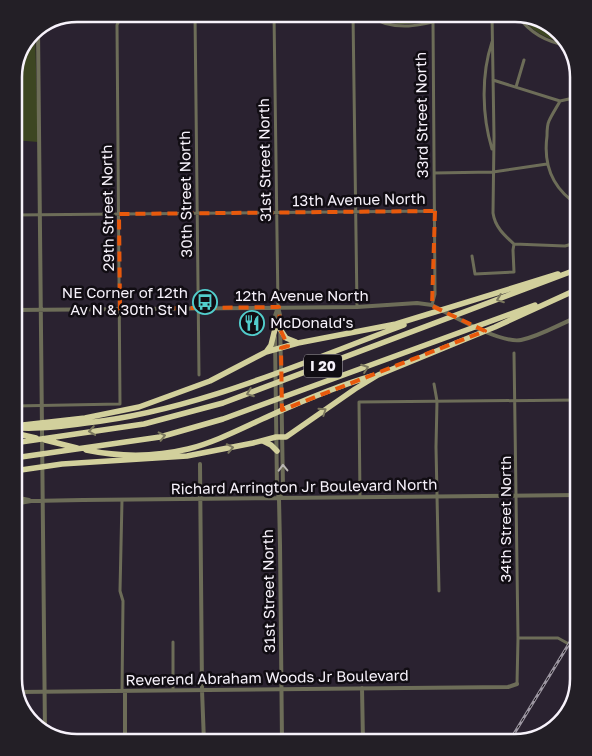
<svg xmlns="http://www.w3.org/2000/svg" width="592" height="756" font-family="'Golos Text',sans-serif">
  <rect width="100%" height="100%" fill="#2a2230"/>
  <!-- green -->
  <path fill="#3d4622" d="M370,14H454C424,22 397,32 370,14Z
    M518,14L546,22L568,44C548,40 531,31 518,14Z
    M35,31L38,142L14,140V73Z"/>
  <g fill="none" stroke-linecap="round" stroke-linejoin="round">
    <!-- minor -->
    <path stroke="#6d6d58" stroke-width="3" d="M195,14L199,375
      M274,14L278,307
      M353,14L357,307
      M366,14C397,36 430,23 463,14
      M492,14L494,137L493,213C495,227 504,235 514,244
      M516,14C530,33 546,42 569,46
      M54,22L371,18
      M492,42C481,75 482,116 492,149
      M493,80L560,101
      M516,87L524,60
      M578,97L560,101C557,107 552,114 549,121C547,125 547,131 547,136C543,166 553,189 578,205
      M434,173L493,172L547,164
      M14,215L435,211
      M514,244L565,246L572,244L578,235
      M472,256L475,274L514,272L513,250L514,244
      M432,305L435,294L433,22L437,14
      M514,353L518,638L517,684
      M434,384L437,401L436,447L439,591
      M14,406L120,404L117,25L122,14
      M360,497L359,402L578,400
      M122,500L120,591L123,601L122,691
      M518,638H558L567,643
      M173,642V690"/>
    <!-- tertiary -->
    <path stroke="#6d6d58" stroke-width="4" d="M38,29L45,733
      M278,307L280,315L283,488L280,497
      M14,310L357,307L417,303L432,305C451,315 501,344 521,340C541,336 559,324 578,317
      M275,330V316L278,307
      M275,337L277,487L279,499L280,545L282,742
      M200,464L202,690L204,742
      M14,497L29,500
      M14,504L31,501L83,500L578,495
      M362,688L363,742
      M125,691V742
      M18,692L508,687L517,684
      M499,742L501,740"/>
    <!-- motorway -->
    <path stroke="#d2d09c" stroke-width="5.5" d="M280,329L286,338L296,342
      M266,352L271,345L275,329
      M14,426L85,418L139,407L210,381L266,352L298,343L396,324L558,274
      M22,428C44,429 65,426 86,423C195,411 301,363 404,325
      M14,433L36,438
      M45,440L77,448
      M263,441L271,445L277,451
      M14,443L144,424L223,403L578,269
      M86,450C120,457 155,457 188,449C216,442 242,428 269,416C302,401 337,386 372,376
      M14,458L160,437L223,419L535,305
      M14,471L62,464L187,456L253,443L276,437H286L355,389L378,375L495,327L578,289"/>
    <defs>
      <path id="rail" d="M509,742L578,629"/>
    </defs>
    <!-- rail casing -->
    <use href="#rail" stroke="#9d97a2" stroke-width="3"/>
    <!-- rail -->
    <use href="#rail" stroke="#110d13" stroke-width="1" stroke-dasharray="4" stroke-linecap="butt"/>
  </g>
  <!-- one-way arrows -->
  <defs><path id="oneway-chevron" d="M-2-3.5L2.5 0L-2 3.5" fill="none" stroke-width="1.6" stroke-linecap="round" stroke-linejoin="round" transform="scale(1.25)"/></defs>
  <g stroke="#7b785e">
    <use href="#oneway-chevron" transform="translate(500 299) rotate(159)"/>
    <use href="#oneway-chevron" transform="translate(365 368) rotate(-20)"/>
    <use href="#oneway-chevron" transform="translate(250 393) rotate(159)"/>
    <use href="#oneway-chevron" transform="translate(323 411) rotate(-34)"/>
    <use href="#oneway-chevron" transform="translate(92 431) rotate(171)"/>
    <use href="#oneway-chevron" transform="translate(162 436) rotate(-13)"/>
    <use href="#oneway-chevron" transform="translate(230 448) rotate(-11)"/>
  </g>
  <use stroke="#b9b6b2" href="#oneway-chevron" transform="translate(283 468) rotate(-91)"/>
  <!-- marked area -->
  <path fill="none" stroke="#e8590c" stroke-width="4" stroke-dasharray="10 6" stroke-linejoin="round" d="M435,211L432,306L485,331L282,410L281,348L288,346L280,329L279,307L120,309L119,214Z"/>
  <!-- icons -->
  <defs>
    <symbol id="bus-ring" viewBox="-11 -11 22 22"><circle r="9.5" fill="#110d13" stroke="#52cdcc" stroke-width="1.5"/><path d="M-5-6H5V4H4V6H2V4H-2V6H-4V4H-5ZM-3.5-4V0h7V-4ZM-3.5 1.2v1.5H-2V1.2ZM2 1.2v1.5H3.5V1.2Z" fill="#52cdcc"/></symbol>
    <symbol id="restaurant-ring" viewBox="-11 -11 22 22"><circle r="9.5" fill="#110d13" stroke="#52cdcc" stroke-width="1.5"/><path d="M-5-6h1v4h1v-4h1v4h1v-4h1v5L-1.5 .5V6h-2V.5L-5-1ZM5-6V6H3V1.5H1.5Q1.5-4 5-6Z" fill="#52cdcc"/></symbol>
  </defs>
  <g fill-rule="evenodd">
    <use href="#bus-ring" x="191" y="288" width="28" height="28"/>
    <use href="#restaurant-ring" x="238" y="309" width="28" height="28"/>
  </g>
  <g text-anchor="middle" stroke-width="5" stroke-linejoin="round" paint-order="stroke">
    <!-- shield labels -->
    <rect fill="#110d13" stroke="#b2adb5" stroke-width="1" x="304" y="354.5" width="38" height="23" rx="4"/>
    <g font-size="14" font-weight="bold" fill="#f7f2fb">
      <text x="323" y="371">I 20</text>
    </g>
    <!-- street labels -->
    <g font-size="15" fill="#f7f2fb" stroke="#110d13">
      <text transform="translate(422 115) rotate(-91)" y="5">33rd Street North</text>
      <text transform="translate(265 160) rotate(-91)" y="5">31st Street North</text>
      <text transform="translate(186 194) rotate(-91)" y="5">30th Street North</text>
      <text transform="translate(359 200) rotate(-1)" y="5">13th Avenue North</text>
      <text transform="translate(108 208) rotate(-91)" y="5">29th Street North</text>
      <text x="302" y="301">12th Avenue North</text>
      <text transform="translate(304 487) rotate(-1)" y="5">Richard Arrington Jr Boulevard North</text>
      <text transform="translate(506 519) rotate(-90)" y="5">34th Street North</text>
      <text transform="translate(269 591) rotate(-91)" y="5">31st Street North</text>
      <text transform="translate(267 678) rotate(-1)" y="5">Reverend Abraham Woods Jr Boulevard</text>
    </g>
    <!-- poi labels -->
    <g font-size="15" fill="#f7f2fb" stroke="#110d13" text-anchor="end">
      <text x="188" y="298">NE Corner of 12th<tspan x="188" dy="17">Av N &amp; 30th St N</tspan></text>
      <text x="270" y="328" text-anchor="start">McDonald's</text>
    </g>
  </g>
  <!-- crop -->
  <path d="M0 0H592V756H0ZM77 22H515A55 55 0 0 1 570 77V679A55 55 0 0 1 515 734H77A55 55 0 0 1 22 679V77A55 55 0 0 1 77 22Z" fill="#231f26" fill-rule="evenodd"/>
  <path fill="none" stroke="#f7f2fb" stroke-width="2.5" d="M77 22H515A55 55 0 0 1 570 77V679A55 55 0 0 1 515 734H77A55 55 0 0 1 22 679V77A55 55 0 0 1 77 22Z"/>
</svg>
